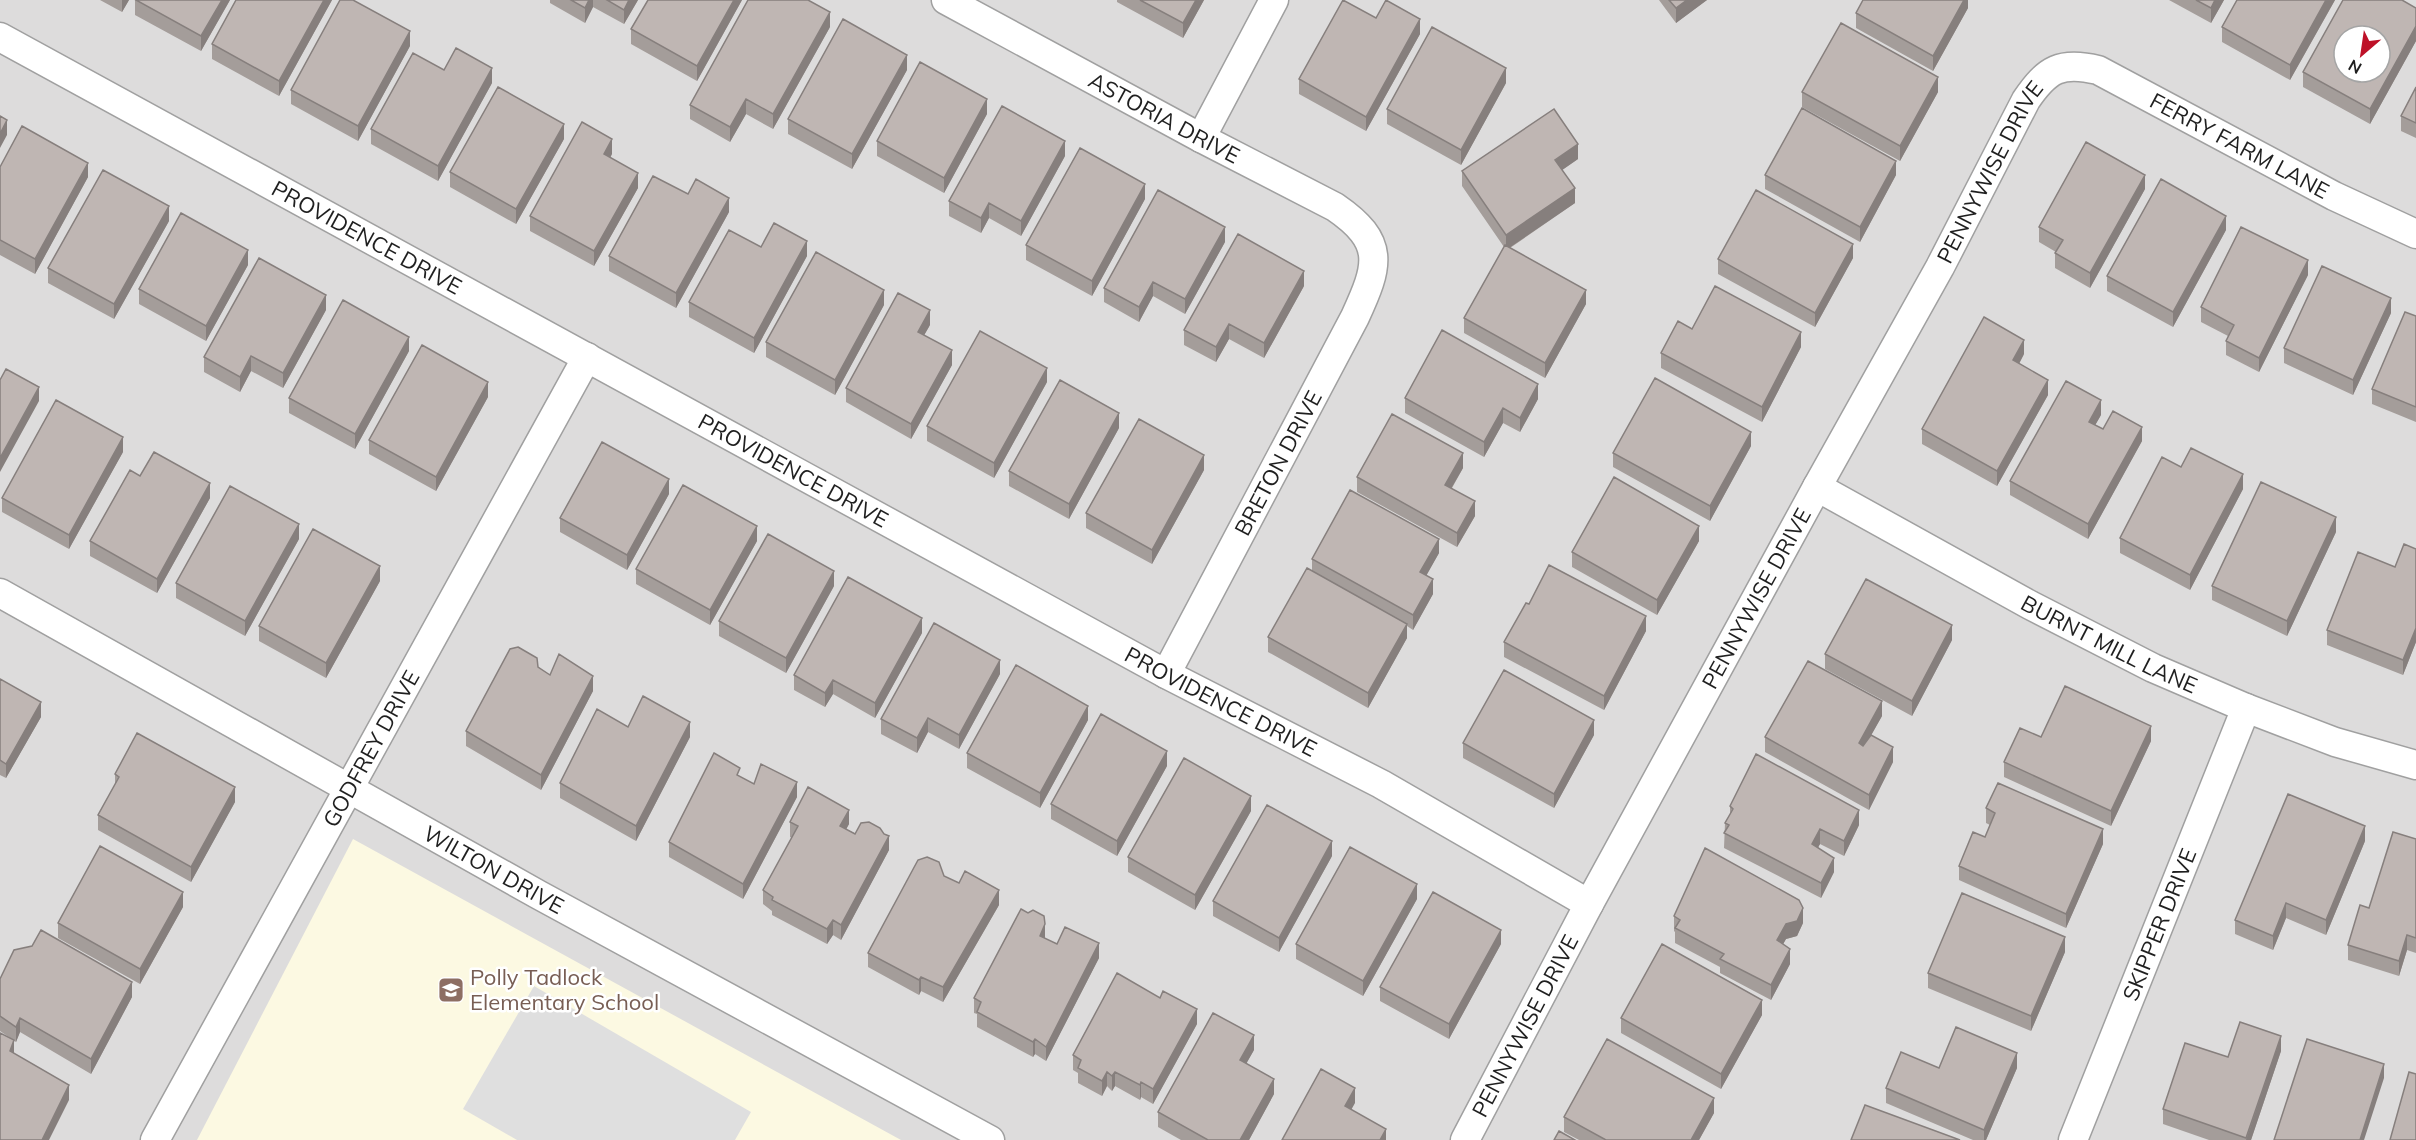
<svg xmlns="http://www.w3.org/2000/svg" width="2416" height="1140" font-family="Mulish,sans-serif">
  <rect width="100%" height="100%" fill="#efebe6"/>
  <!-- residential -->
  <path fill="#dddcdc" fill-rule="evenodd" d="M0,0H2416V1140H0ZM2344,36H2380V72H2344Z"/>
  <!-- education -->
  <path fill="#fcf9e2" d="M353,839L901,1140H197Z"/>
  <!-- parking -->
  <path fill="#dfdfdf" d="M534,986L751,1112L735,1140H517L463,1109Z"/>
  <g fill="none" stroke-linecap="round" stroke-linejoin="round">
    <defs>
      <g id="minor">
        <path id="s1" d="M946,0L1201,138L1335,207C1386,242 1379,265 1355,317L1166,674"/>
        <path id="s2" d="M0,37L1166,674L1381,784L1589,904"/>
        <path d="M1201,138L1274,0"/>
        <path id="s3" d="M1817,487L2030,605L2153,668L2246,708L2335,742L2416,765"/>
        <path id="s4" d="M0,593L539,895L990,1140"/>
        <path id="s5" d="M155,1140L587,357"/>
        <path id="s6" d="M1465,1140L1589,904L1817,487L1940,267L2026,100C2047,69 2061,61 2098,70L2334,196L2416,234"/>
        <path id="s7" d="M2073,1140L2246,708"/>
      </g>
    </defs>
    <!-- minor casing -->
    <use href="#minor" stroke="#a0a0a0" stroke-width="31"/>
    <!-- minor -->
    <use href="#minor" stroke="#fff" stroke-width="28"/>
  </g>
  <!-- wall -->
  <path fill="#a49d9a" d="M100,0H129L122,12Z
    M135,0H230L201,51L135,15Z
    M236,0H332L279,96L212,59V44Z
    M550,0H638L624,24L593,7L585,23L550,3Z
    M742,0L697,81L631,44V29Z
    M1117,0H1204L1183,38L1117,2Z
    M1659,0H1707L1676,23Z
    M1968,0V8L1933,71L1856,28V13Z
    M2169,0H2224L2211,23Z
    M2237,0H2335L2290,80L2222,42V27Z
    M2416,8V41L2370,124L2303,87V72Z
    M1376,18L1420,34L1366,131L1299,94V79Z
    M830,27L773,129L746,114L730,142L690,119V105Z
    M410,46L358,141L291,104V90Z
    M907,70L852,169L788,134V119Z
    M492,83L438,181L371,144V129Z
    M1506,83L1461,165L1387,124V109Z
    M2416,87V138L2401,131V116Z
    M1802,92H1938L1900,161L1802,107Z
    M987,114L944,193L877,156V141Z
    M564,139L516,224L450,187V172Z
    M612,154L610,158L638,188L594,266L530,231V216Z
    M1065,156L1021,236L989,218L981,233L949,216V201Z
    M1578,159L1562,170L1575,203L1510,248L1586,304L1545,378L1464,333V318L1504,247L1462,186V171Z
    M0,167L88,177L35,274L0,255Z
    M1765,175H1896L1860,242L1765,189Z
    M2145,189L2090,288L2055,268V253L2056,252L2039,242V227Z
    M1145,199L1092,296L1026,260V245Z
    M729,212L676,308L609,271V256Z
    M169,221L114,319L48,283V268Z
    M2226,230L2173,327L2107,291V276Z
    M1225,242L1185,314L1153,296L1139,322L1104,302V288Z
    M761,247L807,256L754,353L689,317V302Z
    M1853,258L1815,327L1718,274V259Z
    M248,265L206,341L139,304V289Z
    M2308,275L2259,372L2226,355V341L2228,336L2201,322V307Z
    M1304,286L1264,358L1229,339L1216,362L1184,345V330Z
    M884,305L835,395L766,357V342Z
    M326,310L283,388L251,371L240,392L204,372V357Z
    M2391,313L2353,395L2284,363V348Z
    M2416,316V422L2372,404V389Z
    M930,325L924,335L952,365L911,439L846,402V388Z
    M1692,329L1801,347L1762,422L1661,368V353Z
    M409,351L355,449L289,413V398Z
    M2024,354L2019,364L2048,395L1997,486L1922,444V429Z
    M1047,382L994,478L927,441V426Z
    M488,397L436,491L369,454V440Z
    M1405,398L1538,399L1520,432L1503,423L1484,457L1405,413Z
    M2101,415L2095,425L2103,429L2142,441L2088,539L2010,495V481Z
    M1119,428L1069,519L1009,486V471Z
    M1751,446L1710,521L1613,467V453Z
    M123,452L69,549L2,512V498Z
    M2181,467L2243,489L2190,590L2120,553V538Z
    M1463,468L1452,488L1475,516L1457,547L1357,492V477Z
    M1204,470L1152,564L1086,528V513Z
    M140,476L210,498L157,593L90,556V541Z
    M669,494L627,570L560,532V518Z
    M2336,532L2287,636L2212,600V586Z
    M299,539L245,636L176,598V583Z
    M757,541L710,625L636,584V569Z
    M1699,541L1657,615L1572,567V552Z
    M2416,549V642L2403,675L2327,645V630Z
    M1439,553L1426,575L1433,594L1413,630L1407,626V638L1368,708L1268,652V637L1312,571V559Z
    M380,581L326,678L259,641V626Z
    M834,586L786,673L719,636V621Z
    M1529,604L1646,631L1604,710L1504,657V642Z
    M922,633L875,718L833,694L825,707L794,690V675Z
    M1952,640L1912,716L1825,669V654Z
    M538,667L550,675L593,691L541,790L466,746V731Z
    M1000,674L959,749L928,732L917,753L881,734V719Z
    M0,679L41,717L6,778L0,775Z
    M1882,716L1871,735L1893,762L1869,810L1765,752V737Z
    M1088,720L1040,808L967,768V753Z
    M628,727L690,737L636,841L560,798V783Z
    M1594,735L1554,808L1463,758V743Z
    M2041,737L2151,741L2111,826L2004,777V762Z
    M1167,766L1117,856L1051,819V804Z
    M115,774L235,802L191,882L98,830V815L115,785Z
    M740,777L754,784L797,797L743,899L669,857V842Z
    M1730,806L1859,825L1844,856L1820,844L1818,847L1834,872L1821,898L1724,848L1725,823L1730,815Z
    M1986,808L2103,844L2066,928L1959,880V866L1985,837L1990,825L1986,823Z
    M1251,811L1195,910L1128,872V857Z
    M790,822L849,824L846,829L889,850L841,940L833,935L827,944L772,915V911L763,904V890L792,838L790,837Z
    M2416,839V953L2407,950L2399,976L2348,960V945Z
    M2365,841L2326,935L2286,918L2273,950L2235,934V920Z
    M1332,856L1279,952L1213,916V901Z
    M944,876L999,905L943,1002L921,991L919,995L868,967V953Z
    M1417,899L1363,996L1296,959V944Z
    M183,907L140,984L58,938V923Z
    M1028,913L1045,939L1057,944L1099,958L1046,1061L1035,1054L1033,1057L977,1027V1014L974,1013V998Z
    M1674,916L1803,923L1797,936L1786,939L1783,944L1790,964L1771,1000L1720,973V967L1675,943V932L1674,931Z
    M1501,944L1449,1039L1380,1001V987Z
    M2065,952L2031,1031L1928,988V973Z
    M0,979L132,997L91,1074L20,1032L16,1042L0,1031Z
    M1762,1015L1721,1089L1621,1033V1018Z
    M1197,1024L1153,1104L1141,1097L1140,1100L1115,1086L1112,1091L1107,1086L1102,1096L1078,1083V1073L1073,1070V1055Z
    M1254,1050L1246,1063L1274,1094L1249,1140H1181L1158,1127V1112Z
    M2281,1051L2251,1140H2209L2163,1124V1109L2228,1057Z
    M1939,1068H2017L1986,1140H1973L1886,1103V1088Z
    M1714,1113L1699,1140H1579L1564,1132V1117Z"/>
  <!-- shaded-wall -->
  <path fill="#867f7d" d="M122,0H129L122,12Z
    M222,0H230L201,51V36Z
    M324,0H332L279,96V81Z
    M589,0H593V7L585,23V8Z
    M629,0H638L624,24V10Z
    M734,0H742L697,81V66Z
    M1196,0H1204L1183,38V23Z
    M1687,0H1707L1676,23V8Z
    M1964,0H1968V8L1933,71V56Z
    M2215,0H2224L2211,23V8Z
    M2326,0H2335L2290,80V65Z
    M830,12V27L773,129V114Z
    M1420,19V34L1366,131V117Z
    M2416,26V41L2370,124V109Z
    M410,31V46L358,141V126Z
    M907,55V70L852,169V154Z
    M492,68V83L438,181V166Z
    M1506,68V83L1461,165V150Z
    M1938,77V92L1900,161V146Z
    M746,99V114L730,142V127Z
    M987,99V114L944,193V178Z
    M7,120V135L0,148V134Z
    M564,124V139L516,224V209Z
    M612,139V154L604,169V154Z
    M1065,141V156L1021,236V221Z
    M1578,144V159L1555,175V160Z
    M1896,161V175L1860,242V227Z
    M88,163V177L35,274V259Z
    M638,173V188L594,266V251Z
    M2145,175V189L2090,288V273Z
    M1145,184V199L1092,296V281Z
    M1575,188V203L1506,250V235Z
    M729,198V212L676,308V293Z
    M989,203V218L981,233V218Z
    M169,206V221L114,319V304Z
    M2226,216V230L2173,327V312Z
    M1225,227V242L1185,314V299Z
    M807,241V256L754,353V338Z
    M1853,244V258L1815,327V313Z
    M248,250V265L206,341V326Z
    M2308,260V275L2259,372V358Z
    M1304,271V286L1264,358V343Z
    M1153,282V296L1139,322V307Z
    M884,290V305L835,395V380Z
    M1586,290V304L1545,378V363Z
    M326,295V310L283,388V373Z
    M2391,298V313L2353,395V380Z
    M930,310V325L918,346V332Z
    M1229,324V339L1216,362V347Z
    M1801,332V347L1762,422V407Z
    M409,337V351L355,449V434Z
    M2024,340V354L2013,375V360Z
    M952,350V365L911,439V424Z
    M251,356V371L240,392V377Z
    M1047,368V382L994,478V463Z
    M2048,380V395L1997,486V471Z
    M488,382V397L436,491V477Z
    M1538,384V399L1520,432V418Z
    M39,387V401L0,472V458Z
    M2101,400V415L2089,436V422Z
    M1503,408V423L1484,457V442Z
    M1119,413V428L1069,519V504Z
    M2142,427V441L2088,539V524Z
    M1751,432V446L1710,521V506Z
    M123,437V452L69,549V535Z
    M1463,453V468L1445,499V485Z
    M1204,455V470L1152,564V550Z
    M2243,474V489L2190,590V575Z
    M669,479V494L627,570V555Z
    M210,483V498L157,593V579Z
    M1475,501V516L1457,547V533Z
    M2336,517V532L2287,636V621Z
    M299,524V539L245,636V621Z
    M757,526V541L710,625V610Z
    M1699,526V541L1657,615V600Z
    M1439,539V553L1420,587V572Z
    M380,566V581L326,678V663Z
    M834,571V586L786,673V658Z
    M1433,579V594L1413,630V615Z
    M1646,616V631L1604,710V696Z
    M922,618V633L875,718V703Z
    M1407,624V638L1368,708V693Z
    M1952,625V640L1912,716V701Z
    M2416,628V642L2403,675V660Z
    M1000,660V674L959,749V735Z
    M593,676V691L541,790V775Z
    M833,680V694L825,707V693Z
    M1882,701V716L1859,757V743Z
    M41,702V717L6,778V764Z
    M1088,706V720L1040,808V793Z
    M928,718V732L917,753V738Z
    M1594,720V735L1554,808V794Z
    M690,722V737L636,841V826Z
    M2151,726V741L2111,826V811Z
    M1893,747V762L1869,810V795Z
    M1167,751V766L1117,856V841Z
    M797,782V797L743,899V884Z
    M235,787V802L191,882V867Z
    M1251,796V811L1195,910V895Z
    M849,810V824L840,841V826Z
    M1859,810V825L1844,856V841Z
    M2365,826V841L2326,935V920Z
    M1820,829V844L1812,859V844Z
    M2103,829V844L2066,928V914Z
    M889,836V850L841,940V925Z
    M1332,841V856L1279,952V938Z
    M1834,858V872L1821,898V883Z
    M1417,884V899L1363,996V981Z
    M999,890V905L943,1002V987Z
    M183,892V907L140,984V969Z
    M2286,903V918L2273,950V936Z
    M1803,908V923L1797,936L1786,939L1777,955V940L1786,924Z
    M833,920V935L827,944V929Z
    M1045,924V939L1040,936Z
    M1501,930V944L1449,1039V1024Z
    M2407,935V950L2399,976V961Z
    M2065,937V952L2031,1031V1016Z
    M1099,943V958L1046,1061V1047Z
    M1790,949V964L1771,1000V985Z
    M921,977V991L919,995V980Z
    M132,982V997L91,1074V1059Z
    M1762,1000V1015L1721,1089V1074Z
    M1197,1009V1024L1153,1104V1089Z
    M20,1018V1032L16,1042V1027Z
    M1254,1035V1050L1240,1075V1060Z
    M2281,1036V1051L2251,1140H2246Z
    M1035,1039V1054L1033,1057V1042Z
    M14,1040V1055L10,1051Z
    M2017,1053V1068L1986,1140H1984V1130Z
    M2384,1064V1078L2364,1140H2360Z
    M1107,1072V1086L1102,1096V1081Z
    M1115,1072V1086L1112,1091V1076Z
    M1274,1079V1094L1249,1140H1240Z
    M1141,1082V1097L1140,1100V1085Z
    M69,1085V1100L49,1140H42Z
    M1355,1088V1103L1345,1121V1106Z
    M1714,1098V1113L1699,1140H1691Z
    M1386,1129V1140H1380Z"/>
  <!-- building -->
  <path fill="#bfb6b3" stroke="#867f7d" stroke-width="1.5" fill-rule="evenodd" d="M136,0H222L201,36Z
    M236,0H324L279,81L212,44Z
    M340,0H353L410,31L358,126L291,90Z
    M571,0H589L585,8Z
    M607,0H629L624,10Z
    M648,0H734L697,66L631,29Z
    M748,0H808L830,12L773,114L746,99L730,127L690,105Z
    M1140,0H1196L1183,23Z
    M1343,0L1376,18L1386,0L1420,19L1366,117L1299,79Z
    M1669,0H1687L1676,8Z
    M1863,0H1964L1933,56L1856,13Z
    M2196,0H2215L2211,8Z
    M2237,0H2326L2290,65L2222,27Z
    M2343,0H2402L2416,8V26L2370,109L2303,72ZM2344,36H2380V72H2344Z
    M843,19L907,55L852,154L788,119Z
    M1841,23L1938,77L1900,146L1802,92Z
    M1432,27L1506,68L1461,150L1387,109Z
    M456,48L492,68L438,166L371,129L413,53L444,70Z
    M920,62L987,99L944,178L877,141Z
    M498,87L564,124L516,209L450,172Z
    M2416,87V123L2401,116Z
    M1002,106L1065,141L1021,221L989,203L981,218L949,201Z
    M1802,108L1896,161L1860,227L1765,175Z
    M1554,109L1578,144L1555,160L1575,188L1506,235L1462,171Z
    M0,116L7,120L0,134Z
    M582,122L612,139L604,154L638,173L594,251L530,216Z
    M22,126L88,163L35,259L0,240V167Z
    M2086,142L2145,175L2090,273L2055,253L2063,240L2039,227Z
    M1080,148L1145,184L1092,281L1026,245Z
    M103,170L169,206L114,304L48,268Z
    M653,176L688,194L696,179L729,198L676,293L609,256Z
    M2161,179L2226,216L2173,312L2107,276Z
    M1158,190L1225,227L1185,299L1153,282L1139,307L1104,288Z
    M1756,190L1853,244L1815,313L1718,259Z
    M181,213L248,250L206,326L139,289Z
    M774,223L807,241L754,338L689,302L729,230L761,247Z
    M2241,227L2308,260L2259,358L2226,341L2234,325L2201,307Z
    M1238,234L1304,271L1264,343L1229,324L1216,347L1184,330Z
    M1505,245L1586,290L1545,363L1464,318Z
    M816,252L884,290L835,380L766,342Z
    M259,258L326,295L283,373L251,356L240,377L204,357Z
    M2322,266L2391,298L2353,380L2284,348Z
    M1715,286L1801,332L1762,407L1661,353L1678,321L1692,329Z
    M898,293L930,310L918,332L952,350L911,424L846,388Z
    M343,300L409,337L355,434L289,398Z
    M2405,312L2416,316V407L2372,389Z
    M1984,317L2024,340L2013,360L2048,380L1997,471L1922,429Z
    M1442,330L1538,384L1520,418L1503,408L1484,442L1405,398Z
    M980,331L1047,368L994,463L927,426Z
    M422,345L488,382L436,477L369,440Z
    M6,369L39,387L0,458V380Z
    M1655,378L1751,432L1710,506L1613,453Z
    M1060,380L1119,413L1069,504L1009,471Z
    M2066,381L2101,400L2089,422L2103,429L2113,411L2142,427L2088,524L2010,481Z
    M56,400L123,437L69,535L2,498Z
    M1392,414L1463,453L1445,485L1475,501L1457,533L1357,477Z
    M1139,419L1204,455L1152,550L1086,513Z
    M602,442L669,479L627,555L560,518Z
    M2191,448L2243,474L2190,575L2120,538L2162,457L2181,467Z
    M154,452L210,483L157,579L90,541L130,470L140,476Z
    M1614,477L1699,526L1657,600L1572,552Z
    M2261,482L2336,517L2287,621L2212,586Z
    M683,485L757,526L710,610L636,569Z
    M230,486L299,524L245,621L176,583Z
    M1350,490L1439,539L1420,572L1433,579L1413,615L1312,559Z
    M313,529L380,566L326,663L259,626Z
    M768,534L834,571L786,658L719,621Z
    M2404,544L2416,549V628L2403,660L2327,630L2358,552L2395,567Z
    M1549,565L1646,616L1604,696L1504,642L1526,603L1529,604Z
    M1307,568L1407,624L1368,693L1268,637Z
    M848,577L922,618L875,703L833,680L825,693L794,675Z
    M1866,579L1952,625L1912,701L1825,654Z
    M934,623L1000,660L959,735L928,718L917,738L881,719Z
    M518,647L537,658L538,667L550,675L559,654L593,676L541,775L466,731L510,649Z
    M1808,661L1882,701L1859,743L1863,746L1871,735L1893,747L1869,795L1765,737Z
    M1016,665L1088,706L1040,793L967,753Z
    M1504,670L1594,720L1554,794L1463,743Z
    M0,679L41,702L6,764L0,760Z
    M2065,686L2151,726L2111,811L2004,762L2020,728L2041,737Z
    M643,696L690,722L636,826L560,783L597,709L628,727Z
    M1101,714L1167,751L1117,841L1051,804Z
    M137,733L235,787L191,867L98,815L119,777L115,774Z
    M714,753L740,768L737,775L754,784L761,764L797,782L743,884L669,842Z
    M1756,754L1859,810L1844,841L1820,829L1812,844L1834,858L1821,883L1724,833L1729,825L1725,823L1733,809L1730,806Z
    M1184,758L1251,796L1195,895L1128,857Z
    M1998,783L2103,829L2066,914L1959,866L1973,832L1985,837L1995,813L1986,808Z
    M808,787L849,810L840,826L855,834L861,823L869,822L880,828L884,834L889,836L841,925L833,920L827,929L772,900L773,897L763,890L798,826L790,822Z
    M2288,794L2365,826L2326,920L2286,903L2273,936L2235,920Z
    M1267,805L1332,841L1279,938L1213,901Z
    M2393,832L2416,839V938L2407,935L2399,961L2348,945L2360,905L2369,908Z
    M100,846L183,892L140,969L58,923Z
    M1350,847L1417,884L1363,981L1296,944Z
    M1705,848L1799,900L1803,908L1797,921L1786,924L1777,940L1790,949L1771,985L1720,959L1724,954L1675,928L1680,920L1674,916Z
    M927,857L939,862L944,876L959,883L965,871L999,890L943,987L921,977L919,980L868,953L918,860Z
    M1433,892L1501,930L1449,1024L1380,987Z
    M1962,893L2065,937L2031,1016L1928,973Z
    M1021,909L1028,913L1033,910L1044,916L1045,924L1040,936L1057,944L1065,927L1099,943L1046,1047L1035,1039L1033,1042L977,1012L981,1002L974,998Z
    M41,930L132,982L91,1059L20,1018L16,1027L0,1016V979L14,950L32,946Z
    M1662,944L1762,1000L1721,1074L1621,1018Z
    M1117,973L1160,998L1163,991L1197,1009L1153,1089L1141,1082L1140,1085L1115,1072L1112,1076L1107,1072L1102,1081L1078,1068L1081,1060L1073,1055Z
    M1213,1013L1254,1035L1240,1060L1274,1079L1240,1140H1208L1158,1112Z
    M2240,1022L2281,1036L2246,1138L2163,1109L2185,1043L2228,1057Z
    M1956,1027L2017,1053L1984,1130L1886,1088L1901,1052L1939,1068Z
    M0,1033L14,1040L10,1051L69,1085L42,1140H0Z
    M1607,1039L1714,1098L1691,1140H1606L1564,1117Z
    M2307,1039L2384,1064L2360,1140H2274Z
    M1321,1069L1355,1088L1345,1106L1386,1129L1380,1140H1282Z
    M2409,1072L2416,1074V1140H2390Z
    M1865,1105L1960,1140H1851Z
    M1559,1131L1575,1140H1554Z"/>
  <!-- icons -->
  <defs>
    <symbol id="school-square" viewBox="-11 -11 22 22"><rect x="-9" y="-9" width="18" height="18" rx="4" fill="#8d6e63" stroke="#fff"/><path d="M0-5L7-2L0 1L-7-2ZM-4 1L0 2.5L4 1V4Q0 6-4 4Z" fill="#fff"/></symbol>
  </defs>
  <g fill-rule="evenodd">
    <use href="#school-square" x="436" y="975" width="30" height="30"/>
  </g>
  <g text-anchor="middle" stroke-width="5" stroke-linejoin="round" paint-order="stroke">
    <!-- street labels -->
    <g font-size="22" fill="#1f1f1f" stroke="#fff">
      <text dy="8" stroke="none"><textPath href="#s1" startOffset="248">ASTORIA DRIVE</textPath></text>
      <text dy="8" stroke="none"><textPath href="#s6" startOffset="1428">FERRY FARM LANE</textPath></text>
      <text dy="8" stroke="none"><textPath href="#s6" startOffset="1101">PENNYWISE DRIVE</textPath></text>
      <text dy="8" stroke="none"><textPath href="#s2" startOffset="418">PROVIDENCE DRIVE</textPath></text>
      <text transform="translate(1278 463) rotate(-62)" y="8">BRETON DRIVE</text>
      <text dy="8" stroke="none"><textPath href="#s2" startOffset="904">PROVIDENCE DRIVE</textPath></text>
      <text dy="8" stroke="none"><textPath href="#s6" startOffset="615">PENNYWISE DRIVE</textPath></text>
      <text dy="8" stroke="none"><textPath href="#s3" startOffset="332">BURNT MILL LANE</textPath></text>
      <text dy="8" stroke="none"><textPath href="#s2" startOffset="1390">PROVIDENCE DRIVE</textPath></text>
      <text dy="8" stroke="none"><textPath href="#s5" startOffset="447">GODFREY DRIVE</textPath></text>
      <text dy="8" stroke="none"><textPath href="#s4" startOffset="566">WILTON DRIVE</textPath></text>
      <text dy="8" stroke="none"><textPath href="#s7" startOffset="232">SKIPPER DRIVE</textPath></text>
      <text dy="8" stroke="none"><textPath href="#s6" startOffset="129">PENNYWISE DRIVE</textPath></text>
    </g>
    <!-- education labels -->
    <g font-size="22" fill="#785e54" stroke="#fff" text-anchor="start">
      <text x="470" y="985">Polly Tadlock<tspan x="470" dy="25">Elementary School</tspan></text>
    </g>
  </g>
  <!-- north arrow -->
  <g transform="translate(2362 54) rotate(209)"><circle r="28" fill="#ffffff" stroke="#a5a5a5" stroke-width="1.5"/>
  <path d="M0-4.5L10 22L0 15L-10 22Z" fill="#be1128"/>
  <text y="-9" font-size="16" font-weight="bold" text-anchor="middle" fill="#1f1f1f">N</text>
  </g>
</svg>
